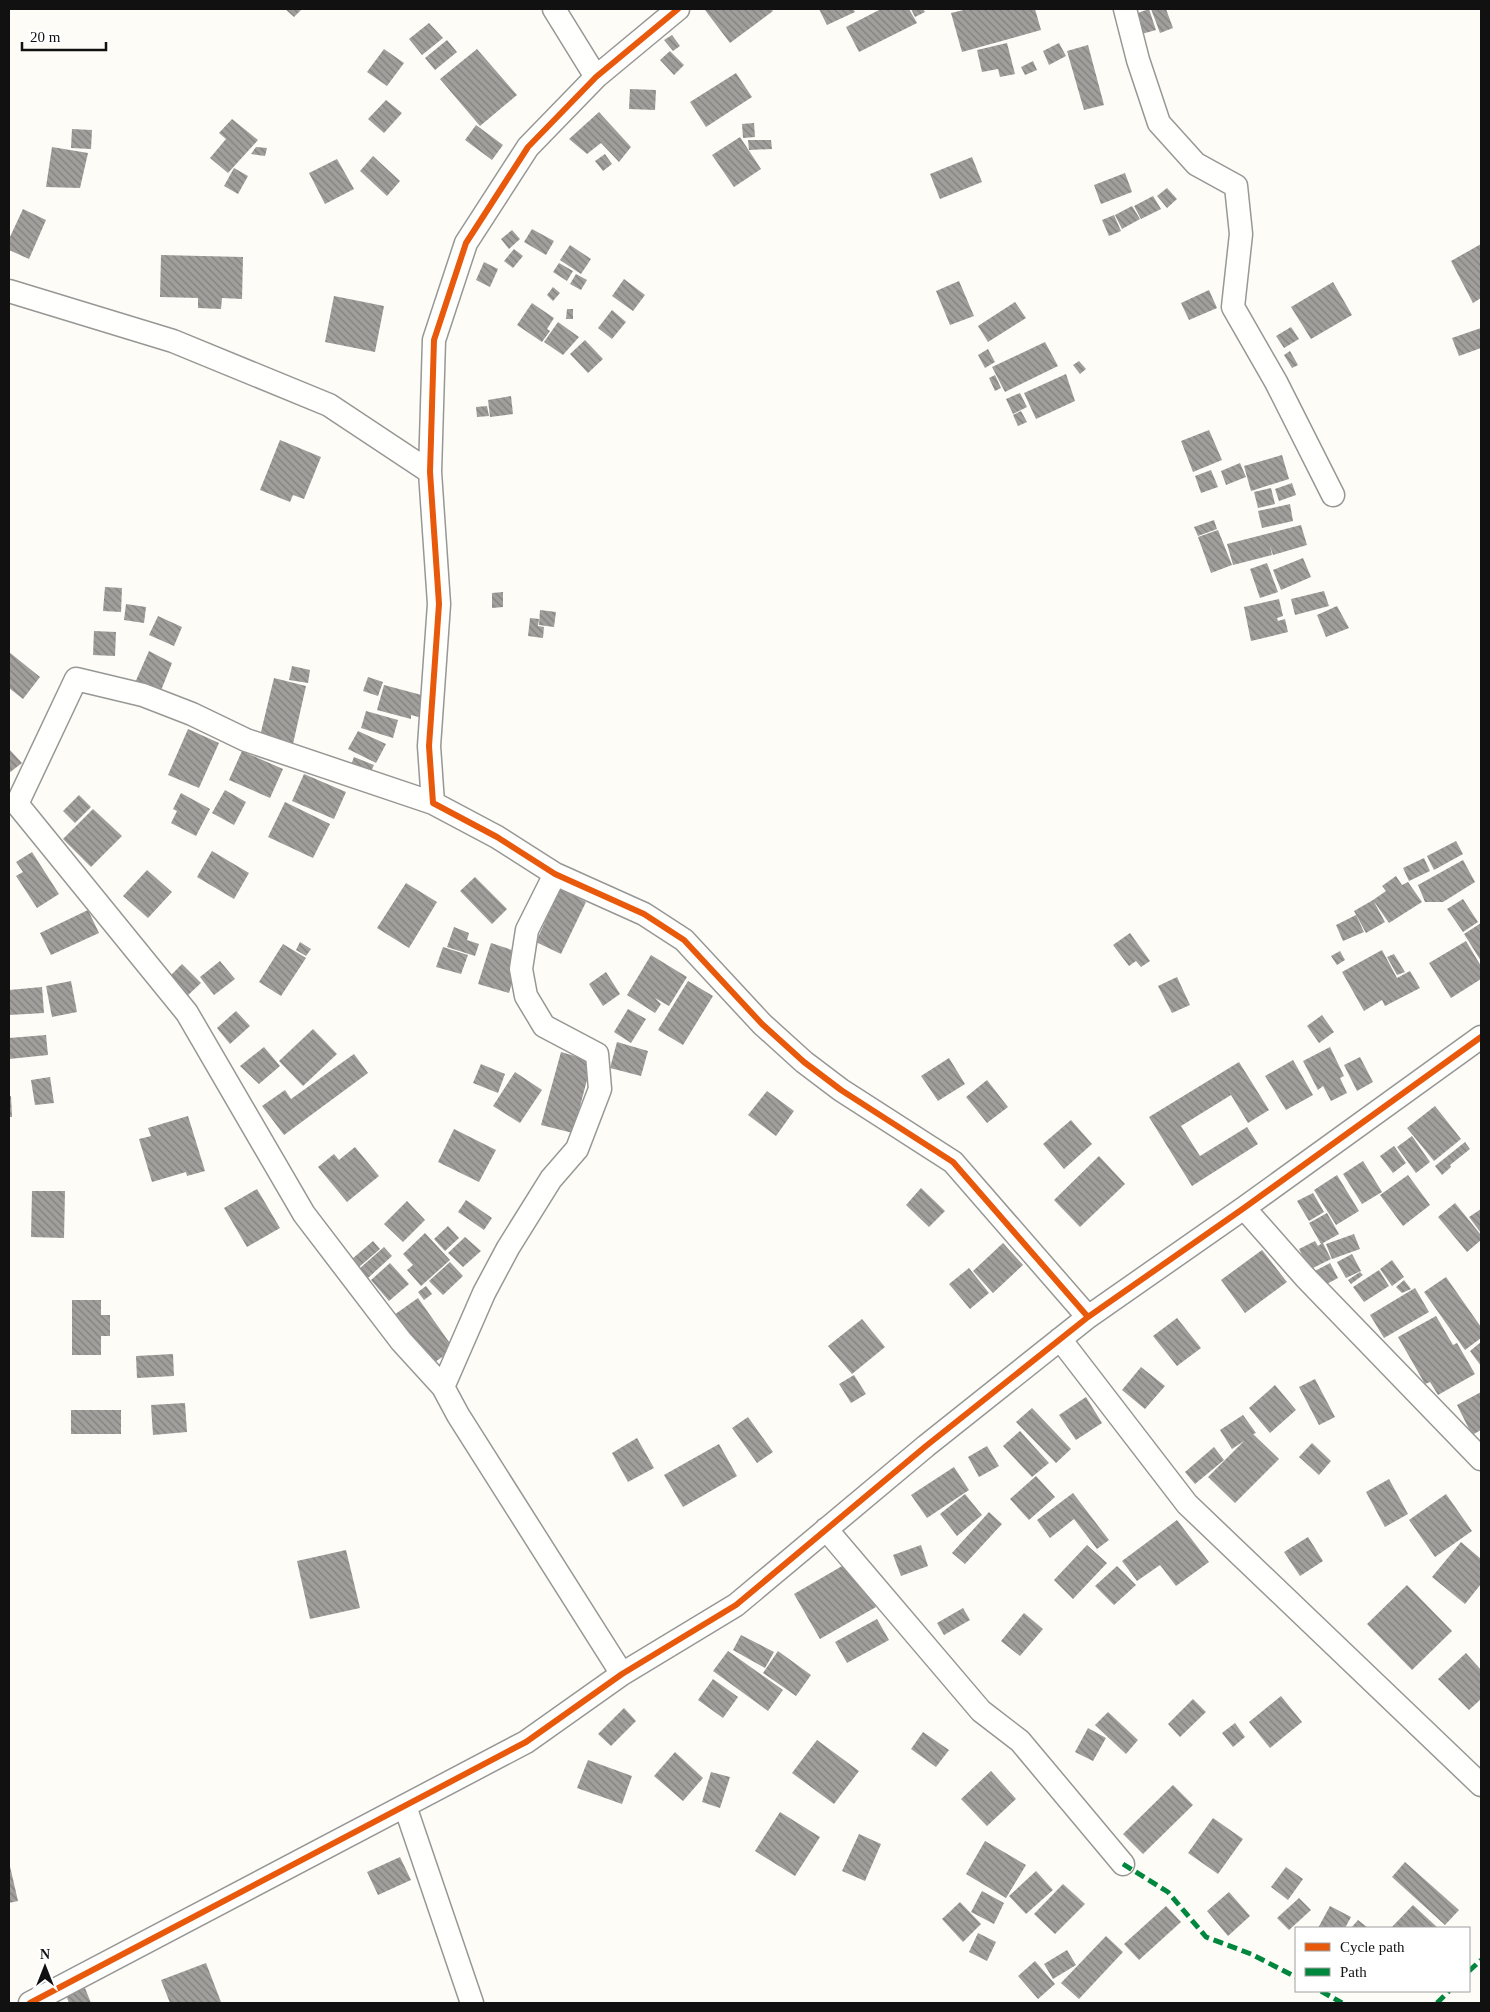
<svg xmlns="http://www.w3.org/2000/svg" width="1490" height="2012" font-family="'Times New Roman',serif">
  <defs>
    <pattern id="building-back-hatch" width="6" height="6" patternUnits="userSpaceOnUse" patternTransform="scale(1.25)"><rect width="6" height="6" fill="#a19f9c"/><path d="M-1 5l2 2M0 0l6 6M5-1l2 2" fill="none" stroke="#82807e"/></pattern>
  </defs>
  <rect width="100%" height="100%" fill="#fdfcf7"/>
  <!-- building -->
  <path fill="url(#building-back-hatch)" d="M285,9H302L294,17Z
    M706,9H771L773,11L730,43L705,10Z
    M819,9H853L855,12L827,25Z
    M881,9H909L917,23L859,52L846,27Z
    M911,9H923L925,12L915,17Z
    M968,9H1035L1041,30L962,52L951,13Z
    M1149,9L1156,30L1138,35L1132,15Z
    M1151,9H1166L1173,28L1160,33Z
    M429,23L443,38L422,55L409,39Z
    M672,35L680,46L673,51L664,40Z
    M447,40L457,52L435,70L425,58Z
    M1007,43L1015,74L1000,77L998,69L982,72L977,50Z
    M1059,43L1066,56L1049,65L1043,51Z
    M1088,45L1104,105L1084,110L1067,51Z
    M384,49L404,63L387,86L367,72Z
    M477,49L517,95L480,126L440,79Z
    M670,51L684,65L674,75L660,60Z
    M1033,61L1037,70L1025,75L1021,67Z
    M736,73L752,97L706,127L690,102Z
    M630,89L656,90L655,110L629,109Z
    M386,100L402,113L384,133L368,119Z
    M599,112L631,147L619,162L601,143L587,154L569,139Z
    M232,119L258,140L228,173L210,158L226,139L219,133Z
    M754,123L755,137L743,138L742,124Z
    M476,125L503,145L492,160L465,140Z
    M72,129L92,130L91,149L71,148Z
    M740,137L761,169L734,187L712,155Z
    M748,140H771L772,149L749,150Z
    M52,147L88,153L80,188L46,187Z
    M256,147L267,148L265,156L251,154Z
    M605,154L612,164L603,171L595,161Z
    M373,156L400,181L387,196L360,171Z
    M972,157L982,182L940,199L930,174Z
    M337,159L354,189L325,204L309,173Z
    M234,168L248,176L238,194L224,186Z
    M1125,173L1132,192L1101,204L1094,185Z
    M1167,188L1177,199L1167,208L1157,196Z
    M1153,196L1161,209L1141,219L1134,206Z
    M1132,206L1140,219L1122,229L1115,215Z
    M23,209L46,220L29,259L9,250V239Z
    M1114,215L1121,231L1109,236L1102,220Z
    M532,229L554,241L546,255L524,242Z
    M512,230L520,239L509,249L501,239Z
    M1481,244V298L1473,303L1451,261Z
    M570,245L591,259L581,274L560,260Z
    M514,249L523,256L513,268L504,261Z
    M161,255L243,257L242,299L222,298L221,309L198,308V298L160,297Z
    M484,262L498,269L490,287L476,280Z
    M559,263L573,271L567,281L553,272Z
    M576,274L587,280L581,290L570,284Z
    M624,279L645,295L633,311L612,296Z
    M959,281L974,316L950,325L936,291Z
    M1333,282L1352,315L1311,339L1291,307Z
    M553,287L560,293L553,301L547,295Z
    M1209,290L1217,308L1189,320L1181,303Z
    M334,296L384,306L375,352L325,342Z
    M1015,302L1026,318L988,342L978,326Z
    M532,303L554,318L547,329L550,331L542,342L517,325Z
    M567,309H573V319H566Z
    M612,310L626,322L612,339L598,328Z
    M558,322L579,337L563,355L544,342Z
    M1291,327L1299,339L1284,348L1276,336Z
    M1481,328V348L1459,356L1452,338Z
    M585,340L603,359L588,373L570,354Z
    M1045,342L1058,366L1005,392L992,367Z
    M988,349L995,362L985,368L978,355Z
    M1290,351L1298,365L1292,368L1284,355Z
    M1079,361L1086,369L1080,374L1073,365Z
    M1066,374L1075,401L1036,419L1024,393Z
    M995,375L1001,388L995,391L989,378Z
    M1020,393L1027,407L1013,414L1006,399Z
    M511,396L513,414L490,417L488,400Z
    M487,406L489,416L477,417L476,407Z
    M1021,411L1027,422L1018,426L1013,415Z
    M1209,430L1222,460L1193,472L1181,441Z
    M280,440L321,457L304,499L293,495L290,502L260,490Z
    M1282,455L1289,479L1251,491L1244,466Z
    M1240,463L1246,477L1226,485L1221,471Z
    M1211,470L1218,487L1201,493L1195,476Z
    M1292,483L1296,495L1279,501L1275,489Z
    M1271,488L1275,504L1258,508L1254,492Z
    M1290,504L1293,521L1262,528L1258,511Z
    M1214,520L1217,529L1198,536L1194,527Z
    M1301,525L1307,545L1273,555L1270,546L1272,555L1233,565L1227,544Z
    M1218,530L1232,565L1211,573L1198,537Z
    M1303,558L1311,577L1281,590L1273,570Z
    M1267,563L1278,592L1260,598L1250,569Z
    M105,587L122,588L121,612L103,611Z
    M1324,591L1329,606L1295,615L1291,599Z
    M503,592V607L492,608V593Z
    M1279,599L1283,616L1277,618L1278,621L1285,619L1288,632L1251,641L1244,607Z
    M126,604L146,607L144,623L124,620Z
    M1337,606L1349,628L1326,637L1317,615Z
    M540,610L556,612L554,627L539,625Z
    M158,616L182,627L174,646L149,635Z
    M530,618L539,619L538,626L544,627L543,638L528,636Z
    M94,631L116,632L115,656L93,655Z
    M149,651L172,663L160,693L134,685Z
    M9,652L40,677L23,699L9,688Z
    M292,666L310,670L308,683L289,680Z
    M368,677L383,682L378,696L363,691Z
    M274,678L306,686L293,744L260,736Z
    M384,685L429,697L422,718L411,715V719L377,710Z
    M366,711L398,720L393,738L361,728Z
    M188,729L219,743L199,788L168,775Z
    M358,731L386,744L376,763L348,749Z
    M9,749L22,763L9,773Z
    M242,751L283,769L270,798L229,780Z
    M354,757L374,765L368,778L349,770Z
    M304,774L346,792L334,819L292,801Z
    M225,790L246,802L234,825L212,813Z
    M181,793L210,809L196,836L171,823L177,811L173,809Z
    M79,795L91,807L75,823L63,811Z
    M285,802L330,824L313,858L268,837Z
    M93,809L122,836L91,867L63,839Z
    M1456,841L1463,854L1434,870L1427,856Z
    M212,851L249,873L234,899L197,877Z
    M32,852L59,894L37,908L16,876L23,872L16,862Z
    M1424,858L1430,871L1409,881L1403,868Z
    M1463,860L1475,882L1443,902H1425L1418,885Z
    M147,870L172,892L148,918L123,896Z
    M1396,876L1402,885L1408,882L1422,902L1389,923L1373,900L1386,891L1382,886Z
    M475,877L507,909L492,924L460,891Z
    M406,883L437,902L409,948L377,928Z
    M560,888L586,902L561,954L536,942Z
    M1463,899L1478,922L1463,932L1447,909Z
    M1373,900L1385,922L1366,933L1354,911Z
    M88,910L99,933L51,955L40,933Z
    M1356,915L1364,932L1343,941L1336,925Z
    M1481,923V961L1464,934Z
    M454,927L469,933L467,940L479,944L475,956L447,947Z
    M1130,933L1150,961L1141,967L1136,961L1129,966L1113,945Z
    M1466,941L1481,966V979L1451,998L1429,963Z
    M300,942L311,949L306,956L296,950Z
    M491,943L521,953L509,993L478,984Z
    M283,944L306,958L281,996L259,982Z
    M443,947L468,955L461,974L436,967Z
    M1382,950L1397,978L1410,971L1420,988L1385,1006L1382,1000L1364,1011L1342,972Z
    M1340,951L1345,960L1337,965L1331,956Z
    M1394,954L1405,972L1397,975L1387,957Z
    M651,955L687,977L669,1006L655,998L661,1004L655,1013L627,995Z
    M220,961L235,979L214,995L200,977Z
    M182,964L201,983L186,997L167,979Z
    M606,972L620,994L603,1006L589,984Z
    M1177,977L1190,1005L1172,1013L1158,986Z
    M71,981L77,1012L52,1017L46,986Z
    M688,981L713,996L683,1045L658,1030Z
    M42,987L44,1013L9,1015V990Z
    M628,1009L646,1019L631,1043L614,1032Z
    M236,1011L250,1026L230,1044L217,1028Z
    M1322,1015L1334,1032L1319,1043L1307,1026Z
    M313,1029L337,1054L303,1086L279,1061Z
    M46,1035L48,1055L9,1059V1038Z
    M617,1042L648,1051L641,1076L610,1068Z
    M264,1047L280,1066L259,1084L240,1066Z
    M1330,1047L1344,1076L1340,1078L1347,1093L1331,1101L1323,1086L1318,1090L1303,1061Z
    M561,1052L592,1061L573,1133L541,1125Z
    M354,1054L368,1073L284,1135L262,1106L285,1090L291,1099Z
    M1360,1057L1373,1082L1357,1091L1344,1065Z
    M949,1058L965,1084L938,1101L921,1076Z
    M1293,1060L1313,1095L1286,1110L1265,1076Z
    M1239,1062L1269,1110L1248,1123L1231,1095L1181,1126L1200,1156L1247,1127L1258,1144L1192,1186L1149,1117Z
    M481,1064L505,1074L498,1093L473,1083Z
    M515,1072L542,1090L520,1123L493,1106Z
    M50,1077L54,1103L35,1105L31,1080Z
    M987,1080L1008,1107L987,1123L966,1097Z
    M767,1091L794,1111L776,1136L748,1115Z
    M9,1096H11L12,1117H9Z
    M1435,1106L1461,1139L1434,1161L1407,1128Z
    M188,1116L205,1171L187,1176L186,1172L152,1182L139,1139L151,1136L148,1128Z
    M1071,1120L1092,1144L1064,1169L1043,1144Z
    M454,1129L496,1150L479,1182L438,1162Z
    M1412,1136L1430,1162L1416,1173L1397,1147Z
    M1465,1142L1470,1149L1450,1165L1451,1167L1442,1175L1435,1166Z
    M1394,1146L1406,1163L1393,1173L1380,1156Z
    M355,1147L379,1176L347,1202L318,1167L334,1154L339,1160Z
    M1099,1156L1125,1184L1080,1227L1054,1200Z
    M1363,1161L1382,1192L1362,1204L1343,1174Z
    M1337,1175L1359,1211L1336,1225L1314,1190Z
    M1408,1175L1430,1205L1403,1226L1380,1195Z
    M921,1188L945,1211L929,1227L906,1205Z
    M257,1189L280,1228L247,1247L224,1208Z
    M32,1191H65L64,1238L31,1237Z
    M1313,1193L1324,1212L1309,1221L1297,1201Z
    M466,1200L492,1218L484,1230L458,1212Z
    M407,1201L425,1220L403,1242L384,1224Z
    M1455,1203L1481,1235V1240L1467,1252L1438,1217Z
    M1481,1209V1233L1469,1217Z
    M1327,1213L1339,1234L1323,1243L1331,1259L1309,1270L1299,1249L1315,1241L1318,1246L1321,1244L1309,1223Z
    M448,1226L459,1238L445,1251L434,1239Z
    M425,1233L450,1260L421,1286L407,1270L413,1265L403,1254Z
    M1354,1234L1360,1249L1332,1259L1326,1244Z
    M465,1237L481,1251L463,1267L448,1253Z
    M373,1241L380,1249L359,1267L352,1259Z
    M1003,1243L1023,1265L993,1293L973,1271Z
    M384,1247L392,1256L368,1278L359,1269Z
    M1262,1250L1287,1282L1245,1313L1221,1280Z
    M1352,1254L1361,1271L1346,1278L1337,1262Z
    M1392,1260L1404,1277L1392,1286L1380,1269Z
    M450,1262L463,1276L443,1295L429,1281Z
    M390,1263L409,1284L389,1301L371,1280Z
    M1330,1263L1338,1278L1321,1287L1313,1272Z
    M969,1268L989,1293L970,1309L949,1284Z
    M1379,1270L1389,1286L1364,1302L1353,1287Z
    M1360,1272L1363,1275L1351,1284L1348,1280Z
    M1446,1277L1481,1327V1338L1465,1350L1424,1292Z
    M1404,1280L1411,1289L1402,1293L1396,1287Z
    M426,1286L432,1294L424,1300L418,1292Z
    M1415,1288L1429,1312L1384,1338L1370,1315Z
    M418,1298L454,1349L429,1366L394,1315Z
    M72,1300H101V1315H110V1336H101V1355H72Z
    M1436,1316L1453,1345L1457,1343L1475,1374L1438,1395L1430,1382L1425,1384L1398,1337Z
    M1177,1318L1201,1348L1177,1366L1153,1336Z
    M862,1319L885,1347L852,1374L828,1346Z
    M1481,1342V1366L1470,1351Z
    M173,1354L174,1376L137,1378L136,1356Z
    M1141,1367L1165,1386L1145,1409L1122,1390Z
    M854,1375L866,1394L851,1403L839,1384Z
    M1315,1379L1335,1417L1319,1425L1299,1387Z
    M1275,1385L1296,1410L1270,1433L1249,1408Z
    M1481,1392V1430L1472,1435L1457,1405Z
    M1086,1397L1102,1423L1076,1440L1059,1415Z
    M185,1403L187,1432L153,1435L151,1405Z
    M1032,1408L1071,1449L1056,1463L1016,1422Z
    M71,1410H121V1434H71Z
    M1243,1415L1256,1433L1253,1434L1279,1459L1235,1503L1208,1477L1244,1441L1232,1449L1220,1430Z
    M748,1417L773,1452L757,1463L732,1428Z
    M1020,1431L1049,1463L1032,1477L1003,1446Z
    M637,1438L654,1468L628,1482L612,1453Z
    M1312,1443L1331,1461L1319,1475L1299,1457Z
    M719,1444L737,1476L683,1507L664,1475Z
    M987,1446L999,1466L979,1477L968,1457Z
    M1214,1447L1224,1460L1195,1484L1185,1472Z
    M954,1467L969,1490L927,1518L911,1495Z
    M1036,1476L1055,1497L1029,1520L1010,1499Z
    M1389,1479L1408,1514L1385,1527L1366,1492Z
    M1073,1493L1109,1540L1097,1549L1074,1519L1050,1538L1037,1520Z
    M965,1494L982,1515L957,1536L940,1514Z
    M1446,1494L1472,1531L1435,1557L1409,1520Z
    M989,1512L1002,1524L965,1564L952,1553Z
    M1177,1520L1209,1562L1176,1586L1160,1565L1137,1581L1122,1561Z
    M1308,1537L1323,1561L1300,1576L1284,1552Z
    M1461,1542L1481,1559V1584L1465,1604L1432,1577Z
    M921,1545L928,1566L901,1576L893,1555Z
    M1087,1545L1107,1563L1073,1599L1054,1580Z
    M346,1550L360,1608L310,1619L297,1561Z
    M849,1562L876,1607L820,1639L794,1594Z
    M1117,1566L1136,1585L1114,1605L1095,1586Z
    M1407,1585L1452,1631L1412,1670L1367,1624Z
    M963,1608L970,1620L944,1635L937,1623Z
    M1024,1613L1043,1629L1020,1656L1001,1641Z
    M877,1619L889,1640L847,1663L835,1642Z
    M741,1635L774,1652L765,1668L733,1650Z
    M728,1651L783,1690L768,1711L713,1671Z
    M778,1651L811,1675L796,1696L763,1673Z
    M1466,1653L1481,1670V1699L1469,1710L1438,1679Z
    M713,1679L738,1697L723,1718L698,1700Z
    M1281,1696L1302,1722L1270,1748L1249,1722Z
    M1193,1699L1206,1712L1180,1737L1168,1724Z
    M624,1708L636,1721L611,1746L598,1734Z
    M1108,1712L1138,1740L1126,1754L1095,1725Z
    M1235,1723L1245,1737L1233,1747L1222,1733Z
    M1088,1728L1106,1738L1093,1761L1075,1752Z
    M923,1732L949,1750L936,1767L911,1749Z
    M817,1740L859,1771L834,1804L792,1773Z
    M675,1752L703,1778L683,1801L654,1776Z
    M588,1760L632,1776L622,1804L577,1788Z
    M991,1771L1016,1799L987,1826L961,1799Z
    M711,1772L730,1777L720,1808L702,1802Z
    M1173,1785L1193,1805L1143,1854L1123,1834Z
    M780,1812L820,1837L795,1876L755,1851Z
    M1213,1818L1243,1839L1218,1874L1188,1853Z
    M859,1834L881,1844L865,1881L842,1871Z
    M985,1841L1026,1865L1006,1898L966,1874Z
    M400,1857L411,1880L378,1895L367,1872Z
    M9,1862L18,1901L9,1903Z
    M1405,1862L1459,1910L1445,1925L1392,1877Z
    M1286,1867L1303,1879L1288,1900L1271,1887Z
    M1036,1871L1053,1890L1026,1914L1009,1896Z
    M1063,1884L1085,1904L1055,1934L1034,1914Z
    M982,1891L1004,1903L994,1924L971,1912Z
    M1229,1892L1250,1916L1228,1936L1207,1911Z
    M1299,1898L1311,1910L1289,1930L1277,1918Z
    M960,1902L981,1924L963,1942L942,1919Z
    M1413,1905L1438,1928H1391Z
    M1166,1906L1181,1922L1139,1960L1124,1944Z
    M1330,1906L1351,1917L1345,1928H1318Z
    M1358,1920L1368,1928H1351Z
    M978,1933L996,1942L987,1961L969,1952Z
    M1106,1936L1123,1952L1079,1999L1061,1983Z
    M1067,1950L1076,1965L1053,1979L1044,1964Z
    M1035,1961L1055,1984L1038,1999L1018,1976Z
    M206,1963L221,2002L170,2003L161,1980Z
    M85,1988L91,2003H69L66,1995Z"/>
  <g fill="none" stroke-linecap="round" stroke-linejoin="round">
    <defs>
      <path id="street" d="M554,9L596,77
        M678,9L596,77L528,147L466,243L434,340L430,472L439,604L429,746L433,803L497,837L555,874L644,914L684,940L762,1024L804,1062L841,1090L953,1162L1088,1317
        M1125,9L1138,60L1159,123L1196,164L1236,186L1241,234L1233,307L1276,382L1333,495
        M9,291L173,341L329,405L430,472
        M433,803L246,740L192,714L143,695L76,679L17,804L187,1013L304,1214L401,1341L443,1387
        M555,874L527,930L521,969L526,996L544,1026L597,1054L600,1089L577,1149L551,1179L508,1248L484,1293L443,1387L458,1415L622,1674
        M1244,1208L1305,1277L1481,1459
        M1060,1339L1187,1504L1481,1785
        M826,1529L981,1711L1020,1741L1123,1864
        M405,1806L472,2003
        M30,2003L526,1742L622,1674L736,1605L926,1446L1088,1317L1244,1208L1481,1037"/>
    </defs>
    <!-- street casing -->
    <use href="#street" stroke="#979795" stroke-width="25"/>
    <!-- street -->
    <use href="#street" stroke="#fffffe" stroke-width="22"/>
    <!-- quiet -->
    <path stroke="#00873e" stroke-width="5" stroke-dasharray="10 5" stroke-linecap="butt" d="M1123,1864L1168,1892L1206,1937L1251,1954L1296,1977
      M1469,1971L1481,1960
      M1321,1991L1342,2003
      M1437,2003L1449,1991"/>
    <defs>
      <path id="cycleway" d="M678,9L596,77L528,147L466,243L434,340L430,472L439,604L429,746L433,803L497,837L555,874L644,914L684,940L762,1024L804,1062L841,1090L953,1162L1088,1317
        M30,2003L526,1742L622,1674L736,1605L926,1446L1088,1317L1244,1208L1481,1037"/>
    </defs>
    <!-- cycleway casing -->
    <use href="#cycleway" stroke="#fff" stroke-width="9"/>
    <!-- cycleway -->
    <use href="#cycleway" stroke="#e8590c" stroke-width="6"/>
  </g>
  <!-- border -->
  <rect width="1490" height="2012" fill="none" stroke="#111111" stroke-width="20"/>
  <!-- legend -->
  <rect x="1295" y="1927" width="175" height="65" fill="#ffffff" stroke="#a0a0a0"/>
  <rect x="1305" y="1943" width="25" height="8" fill="#e8590c" stroke="#a0a0a0"/>
  <text x="1340" y="1952" font-size="15" fill="#111111">Cycle path</text>
  <rect x="1305" y="1968" width="25" height="8" fill="#00873e" stroke="#a0a0a0"/>
  <text x="1340" y="1977" font-size="15" fill="#111111">Path</text>
  <!-- north arrow -->
  <g transform="translate(45 1967)" stroke="#ffffff" stroke-width="4" paint-order="stroke">
  <path d="M0-4L9 19L0 12L-9 19Z" fill="#111111"/>
  <text y="-8" font-size="14" font-weight="bold" text-anchor="middle" fill="#111111">N</text>
  </g>
  <!-- scale -->
  <path d="M22 42v8h84v-8" fill="none" stroke="#111111" stroke-width="2.5"/>
  <text x="30" y="42" font-size="15" fill="#111111" stroke="#ffffff" stroke-width="4" paint-order="stroke">20 m</text>
</svg>
